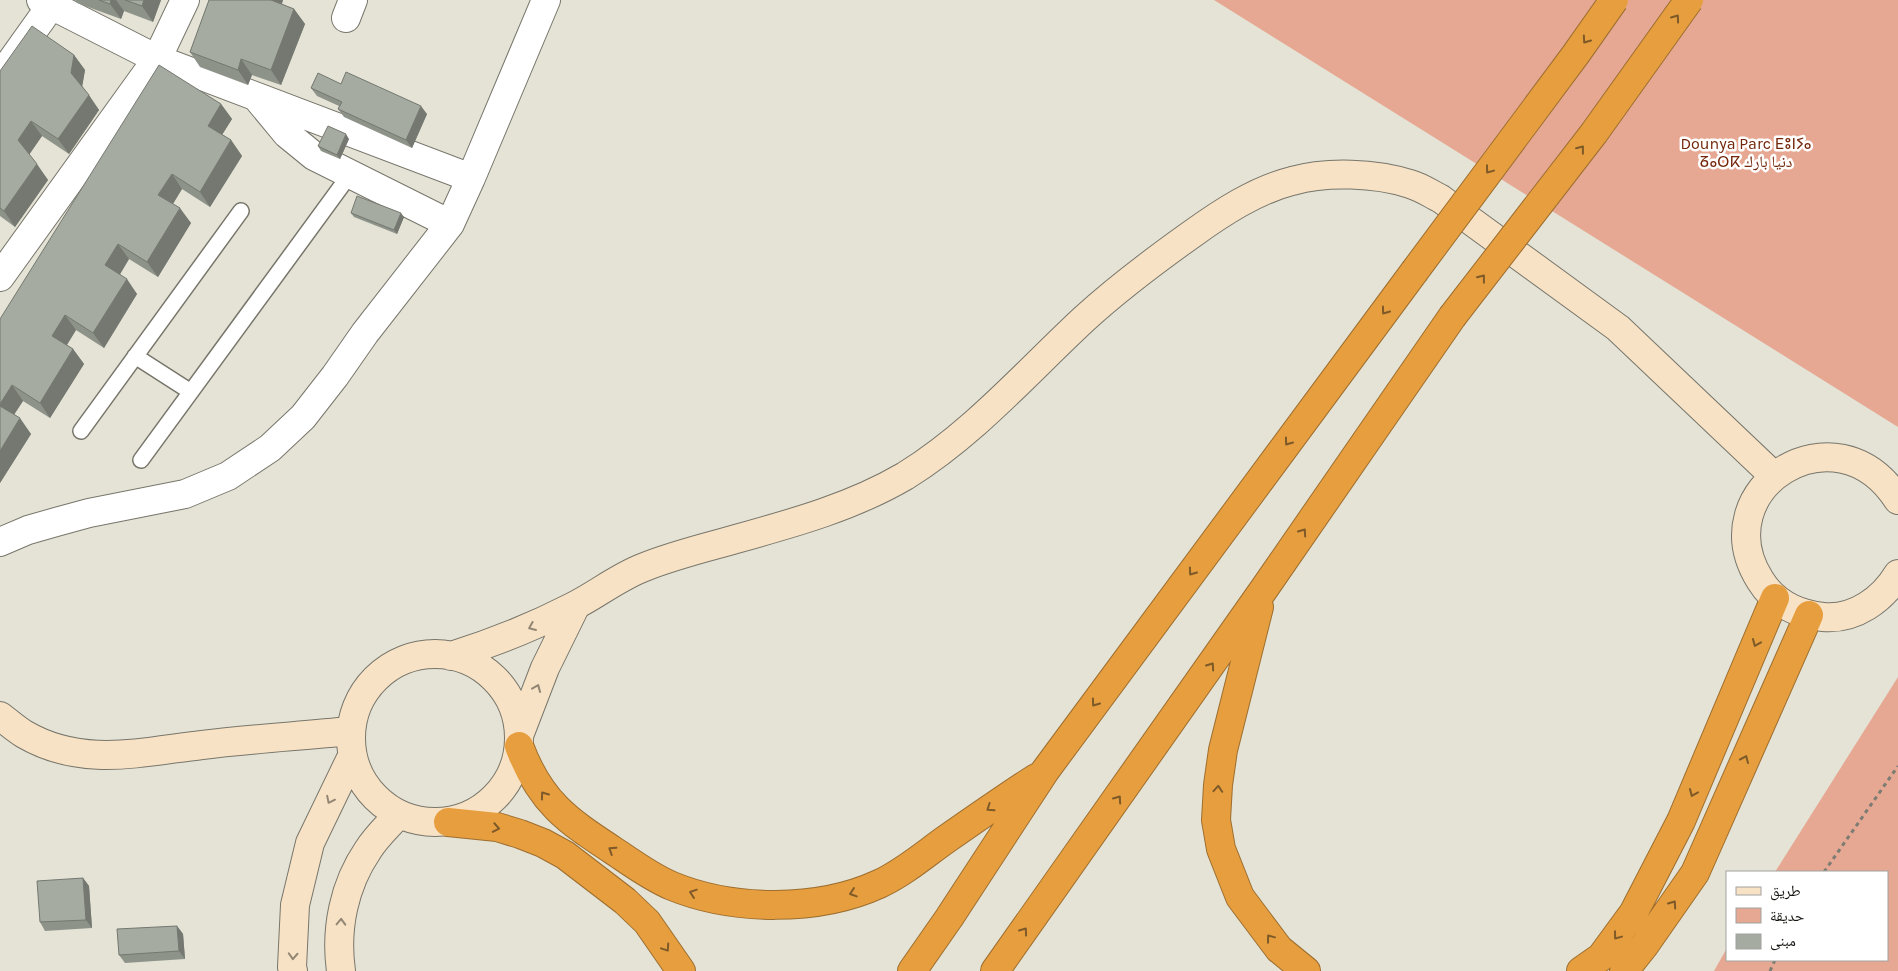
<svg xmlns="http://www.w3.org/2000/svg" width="1898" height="971" font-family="Karla,'Noto Naskh Arabic','Noto Sans Tifinagh',sans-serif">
  <rect width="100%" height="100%" fill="#e4e3d6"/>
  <!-- green -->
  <path fill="#e6a893" d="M1214,0H1898V427Z
    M1898,677V971H1714L1727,948V960H1887V872H1775Z"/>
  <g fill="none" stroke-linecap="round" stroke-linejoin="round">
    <defs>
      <path id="lane" d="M135,356L191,392
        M81,431L241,211
        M141,460L351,173"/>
      <path id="street" d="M41,0L157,59L471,178
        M346,18L353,0
        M0,77L55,0
        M258,99L287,134L314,156L450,224
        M0,277L157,59L185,0
        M0,542L28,530L56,522L89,513L185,494L228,476L270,448L303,417L335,376L365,333L450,224L471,178L546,0"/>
      <path id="secondary" d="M1898,500C1836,403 1703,489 1760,580C1774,603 1797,614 1823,617C1855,620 1883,599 1898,574
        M351 738a84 84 0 1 1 168 0a84 84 0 1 1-168 0Z
        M451,656C493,643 533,627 572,607C596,595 617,578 642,568C666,558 692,551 718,544C782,526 847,510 905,476C973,434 1026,373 1084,319C1118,288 1154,261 1192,234C1221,213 1256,190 1292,181C1327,171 1376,173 1410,184C1421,187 1431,194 1441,199L1618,328L1774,476
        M0,716C8,722 16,729 24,734C82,768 141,752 202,745C251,739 301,736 350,731
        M520,733L545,668L576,605
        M293,971L292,967L295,905L310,843L352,756
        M341,971C335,929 344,885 368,850C376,837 388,826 398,815"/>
      <path id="highway" d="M1259,607L1223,750L1218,785L1216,820L1221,849L1240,897L1279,949L1306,971
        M519,746C541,805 570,822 620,855C636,866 653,878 672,886C733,911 818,912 879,884C903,873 924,855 945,840C975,819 1005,798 1036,778
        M448,822L497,827L520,834L543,843L565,855L625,901L647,922L681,971
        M912,971L949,918L1045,771L1414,272
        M995,971L1264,589L1452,317
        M1581,971L1601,957L1634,912L1681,821L1775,598
        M1624,971L1644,946L1695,873L1809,615"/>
    </defs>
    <!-- lane casing -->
    <use href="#lane" stroke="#78766b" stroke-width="18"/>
    <!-- street casing -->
    <use href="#street" stroke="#78766b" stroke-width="30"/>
    <!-- secondary casing -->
    <use href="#secondary" stroke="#78766b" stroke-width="30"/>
    <!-- highway casing -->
    <use href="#highway" stroke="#9d6e2f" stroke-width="30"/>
    <!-- path -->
    <path stroke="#7c7c73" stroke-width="3" stroke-dasharray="4 4" stroke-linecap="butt" d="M1824,872L1898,766
      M1770,971L1775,960"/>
    <!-- lane -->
    <use href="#lane" stroke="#fff" stroke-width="15"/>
    <!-- street -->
    <use href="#street" stroke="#fff" stroke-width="28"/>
    <!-- secondary -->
    <use href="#secondary" stroke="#f8e2c5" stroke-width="28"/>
    <!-- highway -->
    <use href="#highway" stroke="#e69e3f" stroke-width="28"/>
    <defs>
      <path id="highway-bridge" d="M1414,272L1576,54L1614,0
        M1452,317L1594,133L1689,0"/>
    </defs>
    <!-- highway-bridge casing -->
    <use href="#highway-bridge" stroke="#9d6e2f" stroke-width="30" stroke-linecap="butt"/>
    <!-- highway-bridge -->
    <use href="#highway-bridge" stroke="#e69e3f" stroke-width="28"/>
  </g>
  <!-- wall -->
  <path fill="#8e938a" d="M75,0H161L153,22L124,11L121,19L77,3Z
    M209,0H283L282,4L294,9L305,24L281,85L252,75L248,85L200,67L190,52Z
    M74,55L85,70L82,86L99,110L69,154L42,136L29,155L48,180L15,227L0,216V71Z
    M341,84L427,114L412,148L344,117L338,109L339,106L317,96L311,88Z
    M221,104L232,119L222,135L231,140L242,156L210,207L182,189L173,204L191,223L158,277L129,259L120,274L137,294L104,348L76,330L67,345L73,349L84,364L50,418L23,401L14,414L31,434L0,483V319Z
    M349,139L340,159L321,151L318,146Z
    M351,213L404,217L397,234L354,217Z
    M83,878L89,886L92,928L45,931L40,922Z
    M177,926L183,934L185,959L125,963L119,955Z"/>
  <!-- shaded-wall -->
  <path fill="#747870" d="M111,0H116L124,11L121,19L110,4Z
    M144,0H161L153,22L142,6Z
    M268,0H283L278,14Z
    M294,9L305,24L281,85L271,70Z
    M74,55L85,70L82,88L71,73Z
    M241,59L252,75L248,85L238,70Z
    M89,95L99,110L69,154L58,139Z
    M221,104L232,119L218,141L208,126Z
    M421,106L427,114L412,148L406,140Z
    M31,121L42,136L28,156L18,140Z
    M346,134L349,139L340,159L337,155Z
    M231,140L242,156L210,207L200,192Z
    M37,164L48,180L15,227L4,211Z
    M172,174L182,189L169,210L158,195Z
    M180,208L191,223L158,277L147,262Z
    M401,213L404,217L397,234L394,230Z
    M118,244L129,259L116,281L105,265Z
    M127,279L137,294L104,348L93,333Z
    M65,315L76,330L63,351L52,336Z
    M73,349L84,364L50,418L40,403Z
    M12,385L23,401L10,421L0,406V404Z
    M20,418L31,434L0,483V451Z
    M83,878L89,886L92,928L86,920Z
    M177,926L183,934L185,959L179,951Z"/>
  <!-- building -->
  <path fill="#a5aba0" stroke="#747870" d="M99,0H111L110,4Z
    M125,0H144L142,6Z
    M209,0H271L294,9L271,70L241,59L238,70L190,52Z
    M32,26L74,55L71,73L89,95L58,139L31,121L18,140L37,164L4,211L0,208V71Z
    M159,65L221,104L208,126L231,140L200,192L172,174L158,195L180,208L147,262L118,244L105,265L127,279L93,333L65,315L52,336L73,349L40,403L12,385L0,404V319Z
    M346,72L421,106L406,140L338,109L342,102L311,88L318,73L341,84Z
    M328,126L346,134L337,155L318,146Z
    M357,196L401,213L394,230L351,213Z
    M0,406L20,418L0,451Z
    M83,878L86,920L40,922L37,881Z
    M177,926L179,951L119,955L117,929Z"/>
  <!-- one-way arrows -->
  <defs><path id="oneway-chevron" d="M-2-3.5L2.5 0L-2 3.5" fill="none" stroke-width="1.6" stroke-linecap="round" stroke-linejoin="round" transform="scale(1.25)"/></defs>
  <g stroke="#7e5a28">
    <use href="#oneway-chevron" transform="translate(1676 18) rotate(-54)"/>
    <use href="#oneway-chevron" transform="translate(1586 40) rotate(125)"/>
    <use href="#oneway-chevron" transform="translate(1581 149) rotate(-52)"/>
    <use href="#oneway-chevron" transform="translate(1489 170) rotate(127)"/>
    <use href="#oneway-chevron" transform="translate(1482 278) rotate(-52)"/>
    <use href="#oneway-chevron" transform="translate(1385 311) rotate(126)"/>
    <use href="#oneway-chevron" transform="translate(1288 442) rotate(126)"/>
    <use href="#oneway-chevron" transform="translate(1303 532) rotate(-55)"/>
    <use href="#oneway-chevron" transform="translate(1192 572) rotate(126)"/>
    <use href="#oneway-chevron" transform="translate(1756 643) rotate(113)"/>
    <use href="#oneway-chevron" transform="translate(1211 666) rotate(-55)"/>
    <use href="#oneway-chevron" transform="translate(1095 703) rotate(126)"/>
    <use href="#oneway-chevron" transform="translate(1745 759) rotate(-66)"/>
    <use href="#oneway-chevron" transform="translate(1218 789) rotate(-86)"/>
    <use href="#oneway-chevron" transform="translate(1693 793) rotate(113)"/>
    <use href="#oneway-chevron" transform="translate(544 795) rotate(-126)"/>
    <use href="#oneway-chevron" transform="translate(1118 799) rotate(-55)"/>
    <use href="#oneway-chevron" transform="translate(990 808) rotate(146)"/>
    <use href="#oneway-chevron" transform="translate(496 828) rotate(11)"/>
    <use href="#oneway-chevron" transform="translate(612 850) rotate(-147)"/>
    <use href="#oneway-chevron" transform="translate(693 893) rotate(-161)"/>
    <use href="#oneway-chevron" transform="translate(853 893) rotate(161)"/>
    <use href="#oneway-chevron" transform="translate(1673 904) rotate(-55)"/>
    <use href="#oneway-chevron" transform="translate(1024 931) rotate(-54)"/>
    <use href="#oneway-chevron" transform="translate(1617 936) rotate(127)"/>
    <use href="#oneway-chevron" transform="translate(1270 938) rotate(-127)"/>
    <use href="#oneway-chevron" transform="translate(666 948) rotate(56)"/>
  </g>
  <g stroke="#928674">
    <use href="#oneway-chevron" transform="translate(532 627) rotate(157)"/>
    <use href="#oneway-chevron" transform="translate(537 688) rotate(-67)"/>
    <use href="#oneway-chevron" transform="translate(330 800) rotate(116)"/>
    <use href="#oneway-chevron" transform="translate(341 922) rotate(-88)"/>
    <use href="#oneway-chevron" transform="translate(293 956) rotate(93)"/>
  </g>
  <g text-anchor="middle" stroke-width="5" stroke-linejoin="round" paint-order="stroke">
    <!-- park labels -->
    <g font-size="16" fill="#732609" stroke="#fff">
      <text x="1746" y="149">Dounya Parc ⴹⵓⵏⵢⴰ<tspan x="1746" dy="18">ⵒⴰⵔⴽ دنيا بارك</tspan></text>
    </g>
  </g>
  <!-- legend -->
  <rect x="1726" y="871" width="162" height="90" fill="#ffffff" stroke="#a2a2a0"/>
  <rect x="1736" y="887" width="25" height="8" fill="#f8e2c5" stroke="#a2a2a0"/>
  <text x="1770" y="896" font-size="15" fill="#161611">طريق</text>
  <rect x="1736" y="908" width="25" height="15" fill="#e6a893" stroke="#a2a2a0"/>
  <text x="1770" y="921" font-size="15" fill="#161611">حديقة</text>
  <rect x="1736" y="934" width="25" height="15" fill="#a5aba0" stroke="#a2a2a0"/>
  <text x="1770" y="946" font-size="15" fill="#161611">مبنى</text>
</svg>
